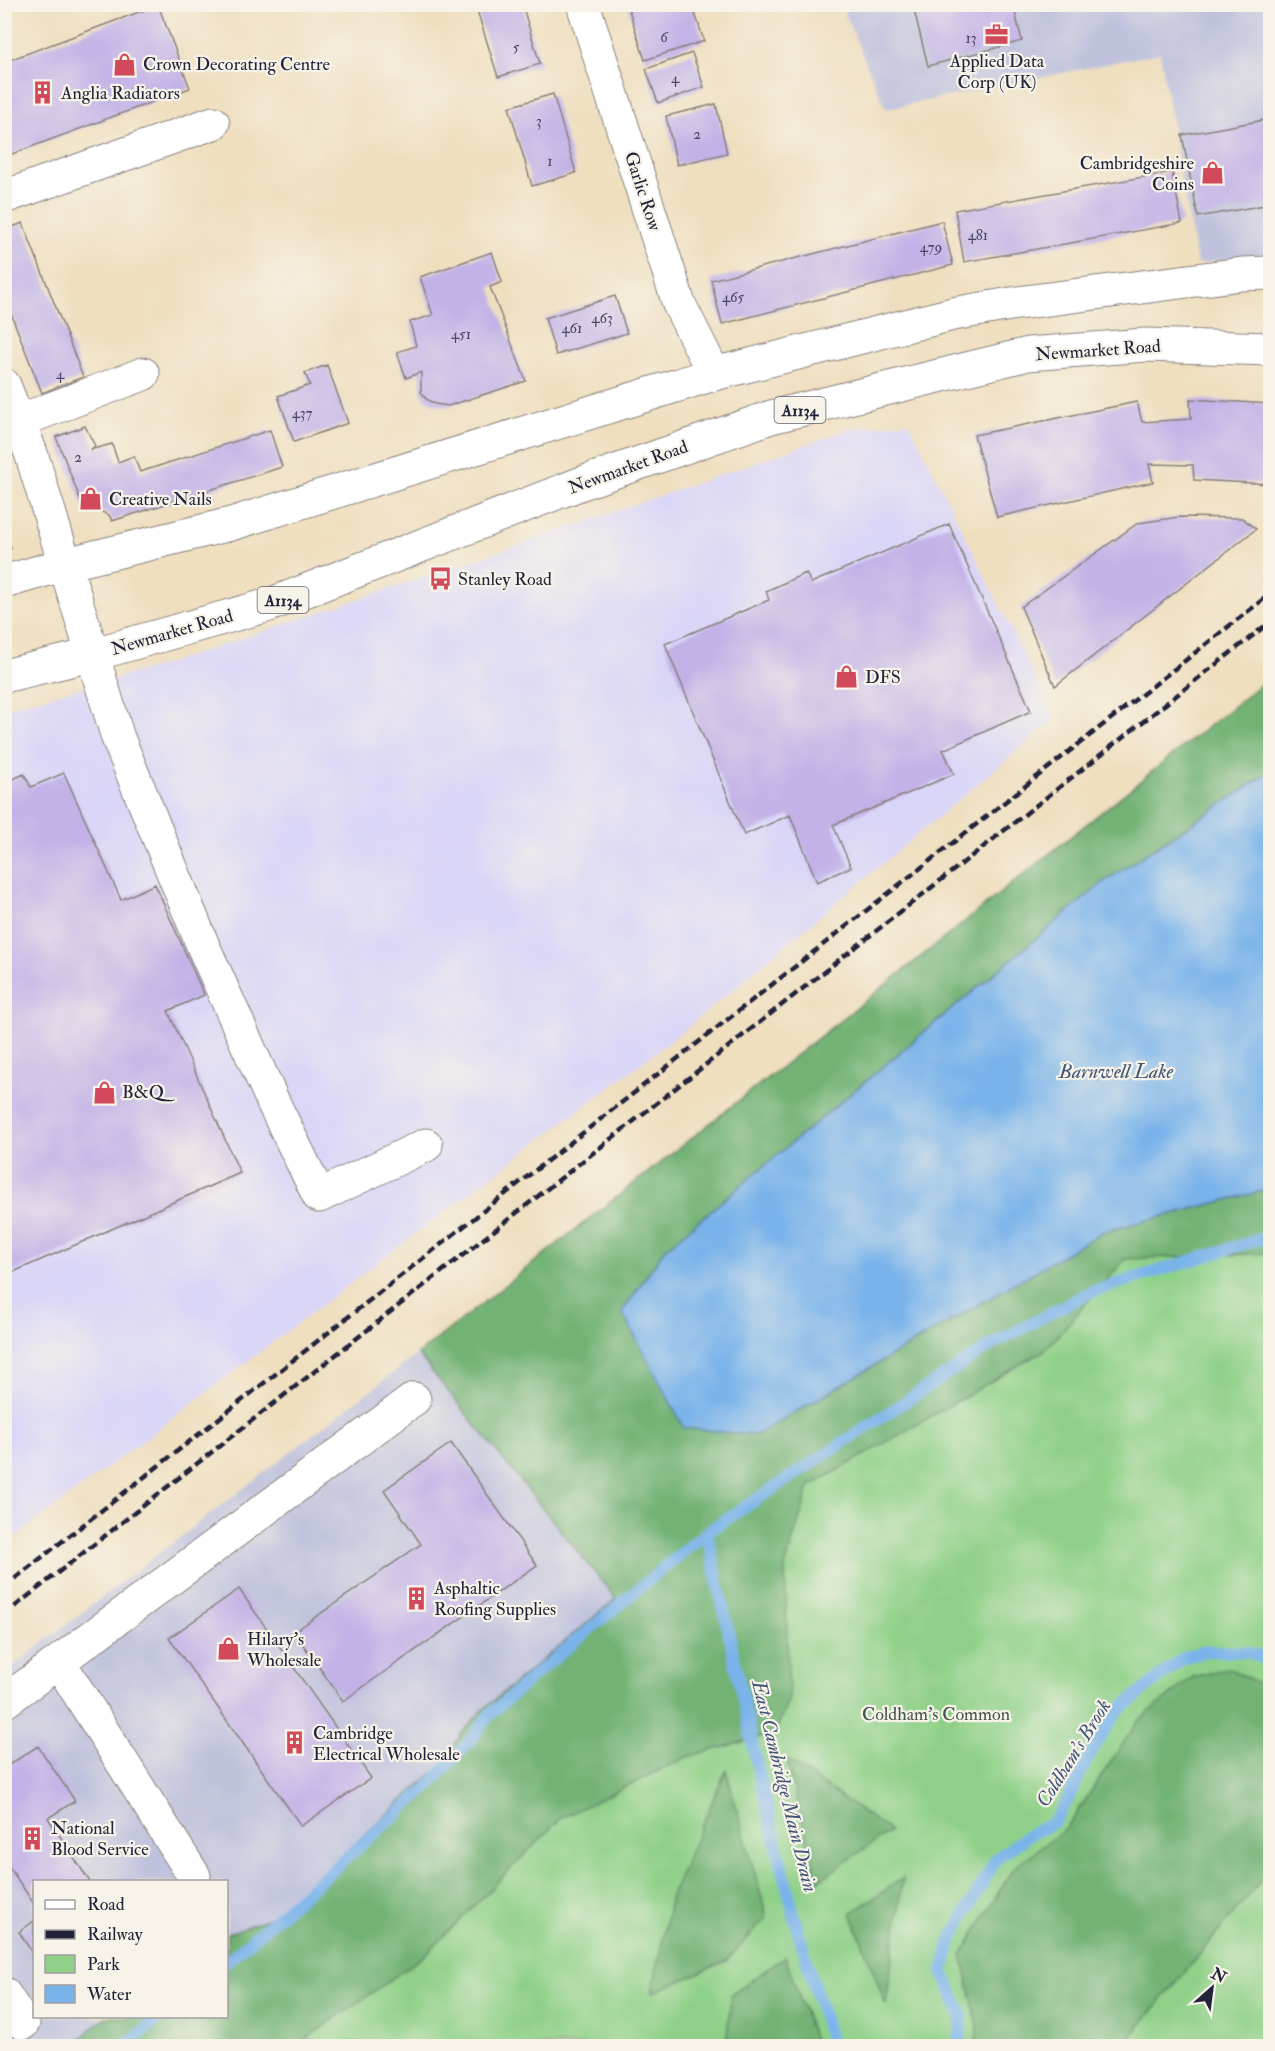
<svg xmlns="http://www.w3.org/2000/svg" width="1275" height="2051" font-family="'IM FELL Double Pica',serif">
  <rect width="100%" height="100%" fill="#f7f3e8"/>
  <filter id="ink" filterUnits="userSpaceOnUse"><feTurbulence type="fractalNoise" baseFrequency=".0167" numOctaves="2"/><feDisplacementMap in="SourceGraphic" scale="12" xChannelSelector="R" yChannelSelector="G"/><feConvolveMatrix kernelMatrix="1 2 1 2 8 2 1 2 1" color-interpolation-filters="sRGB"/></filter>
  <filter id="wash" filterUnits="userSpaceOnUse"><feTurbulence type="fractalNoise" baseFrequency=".008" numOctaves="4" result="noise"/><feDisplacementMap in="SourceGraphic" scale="24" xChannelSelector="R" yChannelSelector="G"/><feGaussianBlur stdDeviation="1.35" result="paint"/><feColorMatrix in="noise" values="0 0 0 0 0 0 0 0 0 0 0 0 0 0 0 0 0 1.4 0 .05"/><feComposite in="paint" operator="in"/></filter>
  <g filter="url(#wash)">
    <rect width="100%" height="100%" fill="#efdfbf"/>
    <!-- built -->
    <path fill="#dad6f7" d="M909,422L1055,719L681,1033L5,1545V708L161,666L534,540L851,429Z"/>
    <!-- industrial -->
    <path fill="#c0c2dd" d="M841,5H1270V253L1197,264L1160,53L886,109Z
      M418,1354L616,1599L484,1709L461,1734L444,1763L275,1916L227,1934L226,1882H34V2016L106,2017L72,2046H5V1672Z"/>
    <!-- green -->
    <path fill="#8ed087" stroke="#587961" stroke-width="1.5" d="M1270,1189V2046H72L106,2017L226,2016L227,1934L275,1916L444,1763L461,1734L484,1709L616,1599L514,1363L665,1249L622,1312L684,1428Z"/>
    <!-- forest -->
    <path fill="#72b274" stroke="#4a6a58" stroke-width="1.5" d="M1270,677V772L1105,881L665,1249L622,1312L756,1435L1102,1232L1270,1189V1253L1125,1259L1045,1350L809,1487L785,1567L789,1698L775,1733L687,1757L561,1818L424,1956L296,2046H72L106,2017L226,2016L227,1934L275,1916L444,1763L461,1734L484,1709L616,1599L418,1354L913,963Z
      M1228,1668L1270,1689V1870L1123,2046H975L978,2026L962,1955L1013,1868L1066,1829L1138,1721L1193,1677Z
      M786,1759L890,1831L818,1881Z
      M726,1770L767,1917L726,1961L652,1993L671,1896Z
      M903,1878L886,2005L851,1913Z
      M785,1956L816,2046H726L731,1995Z"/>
    <!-- water -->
    <path fill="#79b3ea" stroke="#4e6a92" stroke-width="1.5" d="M1270,772V1189L1102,1232L756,1435L684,1428L622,1312L665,1249L1105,881Z"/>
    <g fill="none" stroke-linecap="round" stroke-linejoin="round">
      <!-- stream -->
      <path stroke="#79b3ea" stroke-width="12" d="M707,1532L759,1774L798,1931L832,2046
        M226,1962L427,1788L468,1743L490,1714L543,1668L707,1532L993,1344L1088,1293L1270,1236
        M125,2046L162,2016
        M959,2046L962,2016L943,1972L951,1940L996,1859L1027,1836L1054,1822L1067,1801L1092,1750L1117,1712L1183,1658L1206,1651L1248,1652L1270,1661"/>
    </g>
    <g id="blocks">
      <!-- building -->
      <path fill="#c2b2e7" d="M475,4H522L540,64L498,77Z
        M627,4H692L704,41L645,60Z
        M900,4H1013L1022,41L928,66L913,6L901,9Z
        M158,5L190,88L4,157V62Z
        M692,53L704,87L658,103L646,69Z
        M553,94L576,173L532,186L509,107Z
        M716,104L727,153L677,165L666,116Z
        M1270,119V204L1198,217L1182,135Z
        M1172,172L1182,223L964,262L955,210Z
        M942,221L953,265L722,324L711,280Z
        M23,223L83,377L42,393L4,296V230Z
        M492,252L502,282L490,287L526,381L448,406L435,404L426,399L421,392V372L406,378L397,352L416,346L410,322L433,315L420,277Z
        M615,296L627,333L556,355L545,318Z
        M327,365L348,423L294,442L278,396L310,385L305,373Z
        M1190,399L1270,404V484L1194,480L1193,465L1149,464L1153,482L997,517L974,435L1137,402L1142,422L1191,419Z
        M85,426L95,446L90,450L112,444L118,462L134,456L140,472L270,430L282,467L112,521L109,515L82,504L56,437Z
        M1179,517L1242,518L1256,529L1055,686L1021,607L1138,523Z
        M949,524L1031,711L943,750L954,774L833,825L851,867L817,882L790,815L744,835L665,644L769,600L766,591L806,573L811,583Z
        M4,529L11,549L4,550Z
        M64,773L121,900L155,884L204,995L168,1011L240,1173L4,1276V783L24,774L31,787Z
        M451,1443L537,1565L343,1701L294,1632L421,1544L384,1490Z
        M239,1589L371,1778L301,1826L169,1638Z
        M38,1746L75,1801L48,1818L90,1882H34V1904L4,1859V1768Z
        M34,1921V1956L19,1932Z"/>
    </g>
  </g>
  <g filter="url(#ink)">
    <use href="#blocks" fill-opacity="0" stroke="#88807d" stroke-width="1.5"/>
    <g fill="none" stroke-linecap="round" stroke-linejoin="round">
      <defs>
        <path id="minor" d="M583,4L679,304L714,374
          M4,197L213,123
          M4,385L31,453L118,738L204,948L274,1104L319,1196L426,1145
          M19,421L143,374
          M59,1662L194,1876
          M4,1702L414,1399
          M4,1994L23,2023"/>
        <path id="major" d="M4,582L66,564L231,524L714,374L953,314L1011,304L1242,274L1270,273
          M4,676L91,655L269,605L582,483L771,417L1028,354L1145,345L1270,349"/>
      </defs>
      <!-- minor casing -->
      <use href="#minor" stroke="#88807d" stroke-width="35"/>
      <!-- major casing -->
      <use href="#major" stroke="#88807d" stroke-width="35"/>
      <!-- minor -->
      <use href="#minor" stroke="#fff" stroke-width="33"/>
      <!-- major -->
      <use href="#major" stroke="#fff" stroke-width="33"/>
      <!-- rail -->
      <path stroke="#22223b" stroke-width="4.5" stroke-dasharray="9 4.5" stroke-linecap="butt" d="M4,1587L1270,594
        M4,1615L1270,622"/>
    </g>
  </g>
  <!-- icons -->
  <defs>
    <symbol id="office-bare" viewBox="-9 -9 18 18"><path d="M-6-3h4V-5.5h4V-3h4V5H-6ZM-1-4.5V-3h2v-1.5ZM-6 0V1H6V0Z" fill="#d1495b" stroke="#f7f3e8" stroke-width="2.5" paint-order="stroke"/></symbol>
    <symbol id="shop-bare" viewBox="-9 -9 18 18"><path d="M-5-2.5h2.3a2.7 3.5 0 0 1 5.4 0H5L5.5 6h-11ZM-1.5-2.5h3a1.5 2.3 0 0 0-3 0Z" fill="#d1495b" stroke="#f7f3e8" stroke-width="2.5" paint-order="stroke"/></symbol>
    <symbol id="building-bare" viewBox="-9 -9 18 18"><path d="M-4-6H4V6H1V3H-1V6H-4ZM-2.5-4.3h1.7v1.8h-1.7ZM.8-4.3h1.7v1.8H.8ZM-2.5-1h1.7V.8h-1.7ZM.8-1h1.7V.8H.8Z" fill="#d1495b" stroke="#f7f3e8" stroke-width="2.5" paint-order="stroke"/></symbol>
    <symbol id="bus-bare" viewBox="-9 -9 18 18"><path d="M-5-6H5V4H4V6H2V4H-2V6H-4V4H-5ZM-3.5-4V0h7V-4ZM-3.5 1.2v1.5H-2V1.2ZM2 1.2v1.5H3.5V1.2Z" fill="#d1495b" stroke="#f7f3e8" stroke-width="2.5" paint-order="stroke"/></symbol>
  </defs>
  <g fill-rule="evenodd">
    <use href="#office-bare" x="980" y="18" width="33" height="33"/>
    <use href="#shop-bare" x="108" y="48" width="33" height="33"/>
    <use href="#building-bare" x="26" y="76" width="33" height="33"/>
    <use href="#shop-bare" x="1196" y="156" width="33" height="33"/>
    <use href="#shop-bare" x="74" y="482" width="33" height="33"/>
    <use href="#bus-bare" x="424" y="562" width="33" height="33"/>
    <use href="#shop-bare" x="830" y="660" width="33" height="33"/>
    <use href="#shop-bare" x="88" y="1076" width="33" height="33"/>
    <use href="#building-bare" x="400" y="1582" width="33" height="33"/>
    <use href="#shop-bare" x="212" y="1632" width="33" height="33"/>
    <use href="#building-bare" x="278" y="1726" width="33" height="33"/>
    <use href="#building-bare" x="16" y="1822" width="33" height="33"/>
  </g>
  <g text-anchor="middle" stroke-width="4.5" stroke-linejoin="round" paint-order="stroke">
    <!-- number labels -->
    <g font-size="15" fill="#4a4666">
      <text x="664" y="42">6</text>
      <text x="971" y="43">13</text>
      <text x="516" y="52">5</text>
      <text x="675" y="83">4</text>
      <text x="539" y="126">3</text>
      <text x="697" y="139">2</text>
      <text x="550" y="166">1</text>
      <text x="978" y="240">481</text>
      <text x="931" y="252">479</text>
      <text x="733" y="302">465</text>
      <text x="602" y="323">463</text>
      <text x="572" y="333">461</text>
      <text x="461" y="339">451</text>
      <text x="60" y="379">4</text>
      <text x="302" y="418">437</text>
      <text x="78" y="462">2</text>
    </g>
    <!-- shield labels -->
    <g fill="#f7f3e8" stroke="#62616f" stroke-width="1.5">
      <rect x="774.5" y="397" width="51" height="26" rx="4.5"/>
      <rect x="257.5" y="587" width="51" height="26" rx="4.5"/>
    </g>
    <g font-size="16" font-weight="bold" fill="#22223b">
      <text x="800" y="416">A1134</text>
      <text x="283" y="606">A1134</text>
    </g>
    <!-- poi labels -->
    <g font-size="18" fill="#22223b" stroke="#f7f3e8" text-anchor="start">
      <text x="997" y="67" text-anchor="middle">Applied Data<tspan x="997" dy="21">Corp (UK)</tspan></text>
      <text x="143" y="70">Crown Decorating Centre</text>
      <text x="61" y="99">Anglia Radiators</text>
      <text x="1194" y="169" text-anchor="end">Cambridgeshire<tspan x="1194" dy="21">Coins</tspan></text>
      <text x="109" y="505">Creative Nails</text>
      <text x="458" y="585">Stanley Road</text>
      <text x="865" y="683">DFS</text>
      <text x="122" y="1098">B&amp;Q</text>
      <text x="434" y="1594">Asphaltic<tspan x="434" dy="21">Roofing Supplies</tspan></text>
      <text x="247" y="1645">Hilary's<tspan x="247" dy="21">Wholesale</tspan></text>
      <text x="313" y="1739">Cambridge<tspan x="313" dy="21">Electrical Wholesale</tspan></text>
      <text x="51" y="1834">National<tspan x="51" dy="21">Blood Service</tspan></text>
    </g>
    <!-- street labels -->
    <g font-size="18" fill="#22223b" stroke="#f7f3e8">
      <text transform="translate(643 191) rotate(72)" y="6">Garlic Row</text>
      <text transform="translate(1098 350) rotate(-4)" y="6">Newmarket Road</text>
      <text transform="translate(628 467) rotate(-20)" y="6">Newmarket Road</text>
      <text transform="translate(172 632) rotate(-16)" y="6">Newmarket Road</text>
    </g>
    <!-- park labels -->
    <g font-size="18" fill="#425652" stroke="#f7f3e8">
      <text x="936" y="1720">Coldham's Common</text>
    </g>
    <!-- water labels -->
    <g font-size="20" font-style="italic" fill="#405578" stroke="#f7f3e8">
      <text x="1116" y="1078">Barnwell Lake</text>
      <text transform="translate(1073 1753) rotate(-58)" y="7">Coldham's Brook</text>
      <text transform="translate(785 1786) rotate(76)" y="7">East Cambridge Main Drain</text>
    </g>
  </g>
  <!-- margin -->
  <rect width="1275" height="2051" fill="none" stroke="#f7f3e8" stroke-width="24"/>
  <!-- legend -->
  <rect x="33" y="1880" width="195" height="138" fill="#f7f3e8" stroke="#a29fa3" stroke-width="1.5"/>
  <rect x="45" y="1900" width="30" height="9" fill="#ffffff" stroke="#a29fa3" stroke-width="1.5"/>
  <text x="87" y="1910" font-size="18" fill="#22223b">Road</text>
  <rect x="45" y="1930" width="30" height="9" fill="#22223b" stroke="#a29fa3" stroke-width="1.5"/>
  <text x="87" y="1940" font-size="18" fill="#22223b">Railway</text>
  <rect x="45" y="1955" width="30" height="18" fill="#8ed087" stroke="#a29fa3" stroke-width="1.5"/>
  <text x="87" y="1970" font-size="18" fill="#22223b">Park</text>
  <rect x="45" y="1985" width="30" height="18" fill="#79b3ea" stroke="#a29fa3" stroke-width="1.5"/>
  <text x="87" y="2000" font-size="18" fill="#22223b">Water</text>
  <!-- north arrow -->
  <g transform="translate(1212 1988) rotate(28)" stroke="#f7f3e8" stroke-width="4.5" paint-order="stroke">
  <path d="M0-4.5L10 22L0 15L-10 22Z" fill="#22223b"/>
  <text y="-9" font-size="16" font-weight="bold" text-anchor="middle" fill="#22223b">N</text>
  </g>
</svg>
